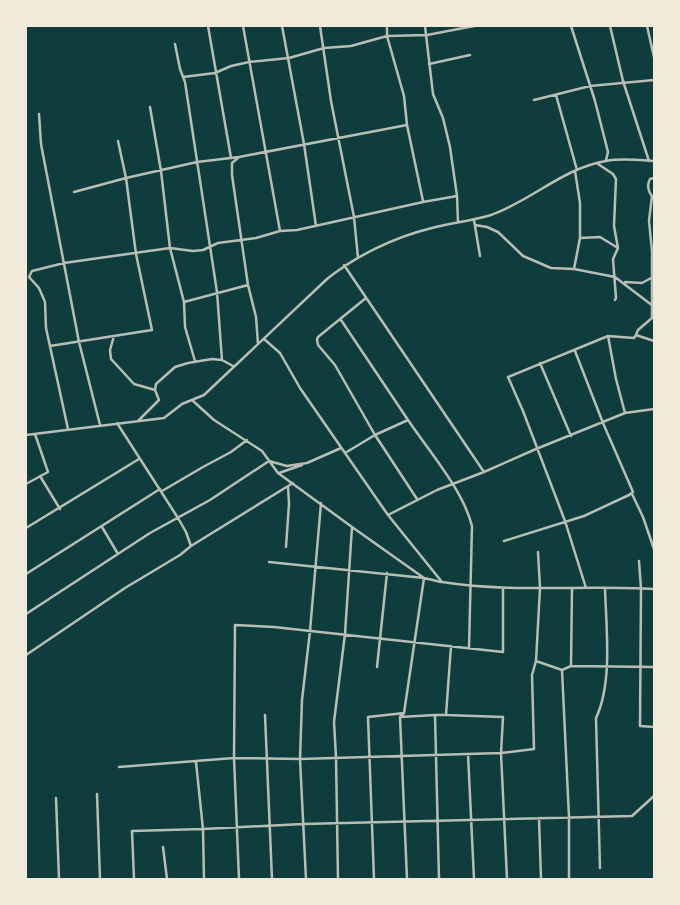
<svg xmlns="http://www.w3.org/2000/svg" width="680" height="905" font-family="'Asap Condensed',sans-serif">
  <rect width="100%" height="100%" fill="#0f3d3e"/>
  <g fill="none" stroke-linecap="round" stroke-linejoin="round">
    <!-- minor -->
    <path stroke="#b8beb3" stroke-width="2.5" d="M208,26L231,158
      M243,26L280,231
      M282,26L304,144L316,226
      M320,26L331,101L354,217L358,258
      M387,26V36L404,96L407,125L423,201
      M425,26L433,94L443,118L450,147L457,196L458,222
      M571,26L595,101L608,152L606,160
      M610,26L623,81L649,161
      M647,26L654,57
      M175,44L180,69L185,82L217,292L222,360
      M429,64L470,55
      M183,77L215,73L231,66L249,62L289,58L324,48L351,46L387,36L427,35L474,26
      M556,95L577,170
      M534,100L590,86L654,80
      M150,107L161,171L170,248L184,302L185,327L195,361
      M39,114L41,144L79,342L100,425
      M238,158L232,163V175L248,285L256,317L258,344
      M598,164L613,174L616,179L614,226L618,248L613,259L616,298L615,300
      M575,171L580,203V238L574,269L615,277L653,306
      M654,178L650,179C646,186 649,193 654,199
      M74,192L126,178L197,162L239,157L407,125
      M474,220L480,256
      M475,225L487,227L498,232L523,256L551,268L574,269
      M580,238L600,237L618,248
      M344,265L484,472
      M625,282L642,283L653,277
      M184,302L248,285
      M341,320L408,420L375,435L417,499
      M636,335L638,330L652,318V251L649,221L652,196
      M114,336L110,350L111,359L134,384L155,390
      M264,339L280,353L300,388L345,453L375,435L335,365L318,345L317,340L318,337L366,298
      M50,346L152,330L136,254L126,178L118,141
      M540,363L571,436
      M192,400L214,420L262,451L278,473L352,527L424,578L441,582
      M625,413L616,379L608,336L634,338L636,335L654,341
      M408,420C429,451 463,490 472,526L469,648
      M138,421L159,400L155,390L156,384L175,367L188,363L212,359L222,360L233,366
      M117,423L178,518L186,532L191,546
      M68,429L46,328L45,302L39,288L29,277L32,271L64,263L170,248L193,251L203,250L218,243L256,238L280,231L297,230L423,202L457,196
      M26,435L164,418L182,404L204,395L327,279C357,255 395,237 432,228C451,223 472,221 491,215C531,201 563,168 606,161C621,158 639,160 654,161
      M345,453L388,515L442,582C512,593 583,585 654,589
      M307,463L341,448
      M279,473L302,465
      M40,476L60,509
      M26,484L48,472L35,434
      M162,491L203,467L231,452L247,440
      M632,494L643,517L654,549
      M388,515L437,490L484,472L536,449L625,413L654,409
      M102,527L118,554
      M26,528L139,459
      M504,541L584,516L629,495L633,492L603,423L575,351
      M286,547L289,504L288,486
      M639,561L641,589L640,726L654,727
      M269,562L424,578L404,713L400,717L407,879
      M26,574L160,489
      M586,588L565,521L523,411L508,377L608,336
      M26,614L150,533L210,500L269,461L287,466L307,463
      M26,655L125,588L180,555L191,546L293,483
      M536,661L562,670L571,666L572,588
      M571,666L654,667
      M377,667L387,573
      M562,670L569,817V879
      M265,715L272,879
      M446,715L503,717L501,753L507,879
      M400,717L435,715
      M468,754L474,879
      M196,762L203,829L303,824L632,816L654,796
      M119,767L234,758L300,759L501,753L534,749L532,675L536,661L540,588L538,552
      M97,794L100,879
      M56,798L59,879
      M539,818L541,879
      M163,847L167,879
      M600,868L596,718C613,682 606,627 605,588
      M134,879L132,831L203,829L204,879
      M239,879L234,758L235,625L274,627L503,652V588
      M306,879L300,759L302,700L310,631L321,503
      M338,879L336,757L334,722L345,634L352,527
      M374,879L368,717L404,713
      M439,879L435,715H446L451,646"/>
  </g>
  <!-- border -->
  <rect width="680" height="905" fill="none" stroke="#f1e9da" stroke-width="54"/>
</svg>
